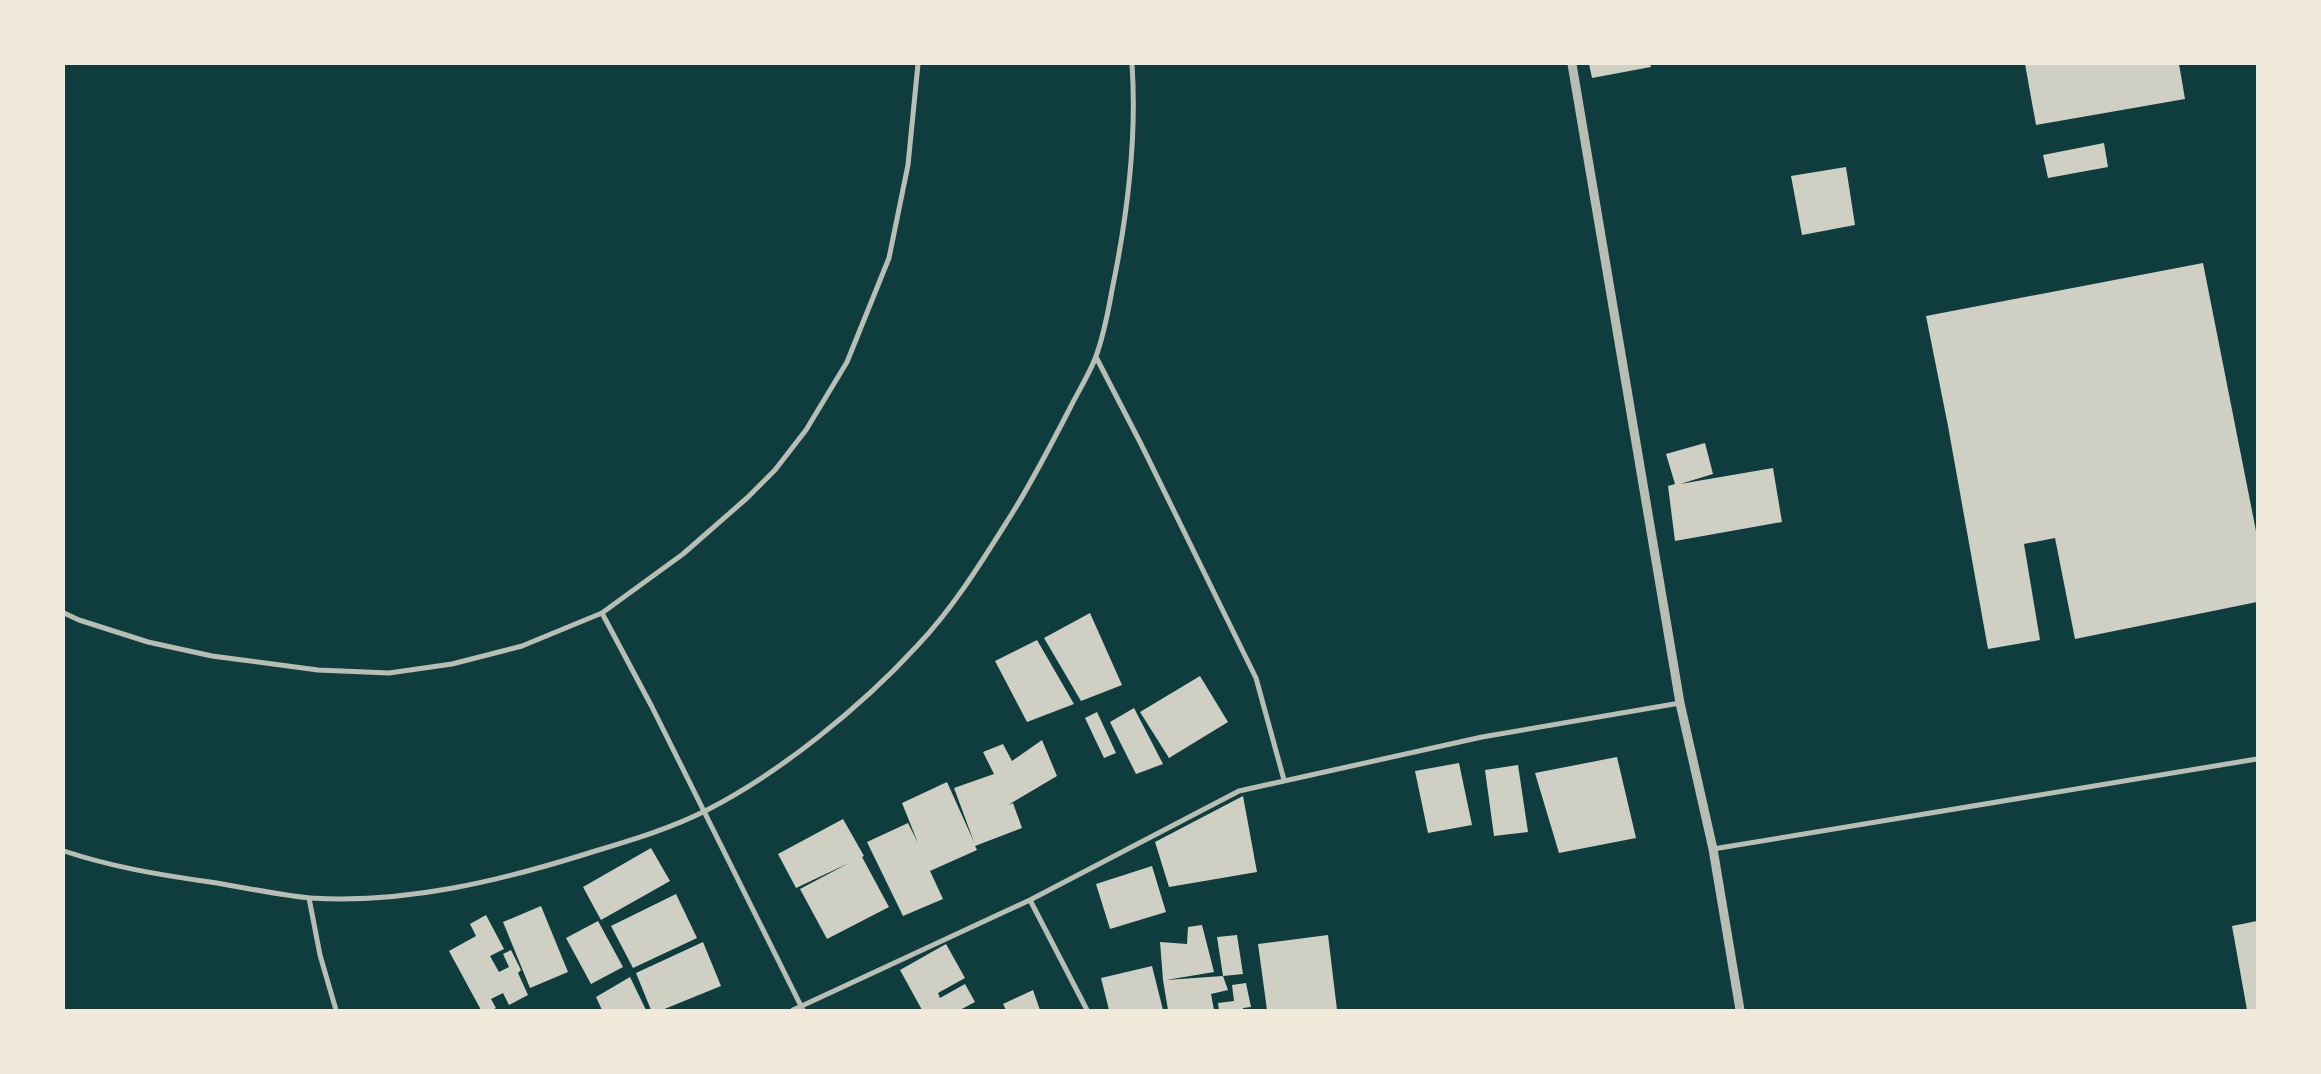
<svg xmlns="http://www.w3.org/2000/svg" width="2321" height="1074" font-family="'DejaVu Sans',sans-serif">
  <rect width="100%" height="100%" fill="#0f3d3e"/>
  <!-- building -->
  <path fill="#cfcfc3" d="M1589,64H1650L1651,67L1592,78Z
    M2025,64H2179L2185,99L2036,125Z
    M2104,143L2108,167L2048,178L2043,155Z
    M1846,167L1855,225L1802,235L1791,176Z
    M2203,263L2257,536V602L2075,639L2055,538L2024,544L2040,640L1988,649L1948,426L1926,316Z
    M1705,443L1713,474L1680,484L1773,468L1782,522L1675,541L1668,486L1675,484L1666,454Z
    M1090,613L1122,685L1081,701L1044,638Z
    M1037,640L1074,704L1027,722L995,661Z
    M1200,676L1228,722L1169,758L1140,712Z
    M1134,708L1163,764L1136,774L1110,722Z
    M1097,712L1116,753L1104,758L1085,718Z
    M1042,740L1057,776L1008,805L1013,803L1022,828L975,846L977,850L930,871L943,899L903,916L867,842L908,823L918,843L902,803L947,782L974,842L954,788L994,774L983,752L1003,744L1012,761Z
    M1617,757L1636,838L1559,853L1535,773Z
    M1459,763L1472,825L1428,833L1415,771Z
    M1518,765L1528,832L1494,836L1485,770Z
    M1243,796L1257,872L1169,887L1155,842Z
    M843,819L864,856L862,857L889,907L827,939L800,889L849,863L796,888L778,854Z
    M651,848L670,881L601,920L583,887Z
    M1152,866L1166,912L1110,929L1096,884Z
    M676,894L697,938L633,968L611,926Z
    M541,906L568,972L530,988L503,922Z
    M486,915L504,949L490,956L499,972L509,967L503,954L511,950L521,970L518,973L528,995L509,1005L503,993L491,999L496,1008L492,1010H481L449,951L476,936L470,924Z
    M598,921L623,967L591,984L566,938Z
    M2257,921V1010H2247L2232,926Z
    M1202,925L1214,972L1166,980L1223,976L1217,937L1237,935L1243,974L1223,976L1228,990L1211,994L1214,1010H1168L1163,980L1160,942L1187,944L1188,927Z
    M1328,935L1337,1010H1267L1258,944Z
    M703,942L721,986L662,1010H651L636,973Z
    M946,944L965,978L938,993L940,998L965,984L975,1002L960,1010H922L900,970Z
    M1152,966L1163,1010H1109L1101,978Z
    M630,977L646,1010H602L596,997Z
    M1246,983L1251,1007L1243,1008V1010H1219L1218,1003L1234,1001L1232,985Z
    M1033,990L1040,1010H1006L1003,1004Z"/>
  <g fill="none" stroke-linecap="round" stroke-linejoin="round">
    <!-- minor -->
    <path stroke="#b8beb3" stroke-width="5" d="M1096,357L1141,444L1256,678L1284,780
      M64,613L79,620L148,642L212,656L318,670L389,673L452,664L522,646L602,613L683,554L747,498L775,470L806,430L847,362L889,258L908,165L918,64
      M602,613L652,707L803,1010
      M1713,849L2257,759
      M64,851C112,867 160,875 210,882C243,887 277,895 311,898C405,904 500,881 589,853C628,841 670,829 707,810C781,772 861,707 917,646C955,606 984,558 1013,512C1034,478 1052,443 1070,408C1078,392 1088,376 1095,359C1103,338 1108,313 1112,290C1127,218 1137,138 1132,64
      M309,898L320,955L336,1010
      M1030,900L1087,1010
      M793,1010L1030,900L1239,791L1482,737L1680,703"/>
    <!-- tertiary -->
    <path stroke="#b8beb3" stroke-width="9" d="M1572,64L1680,703L1713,849L1740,1010"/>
  </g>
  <!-- border -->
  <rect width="2321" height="1074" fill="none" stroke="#f1e9da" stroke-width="130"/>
</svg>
